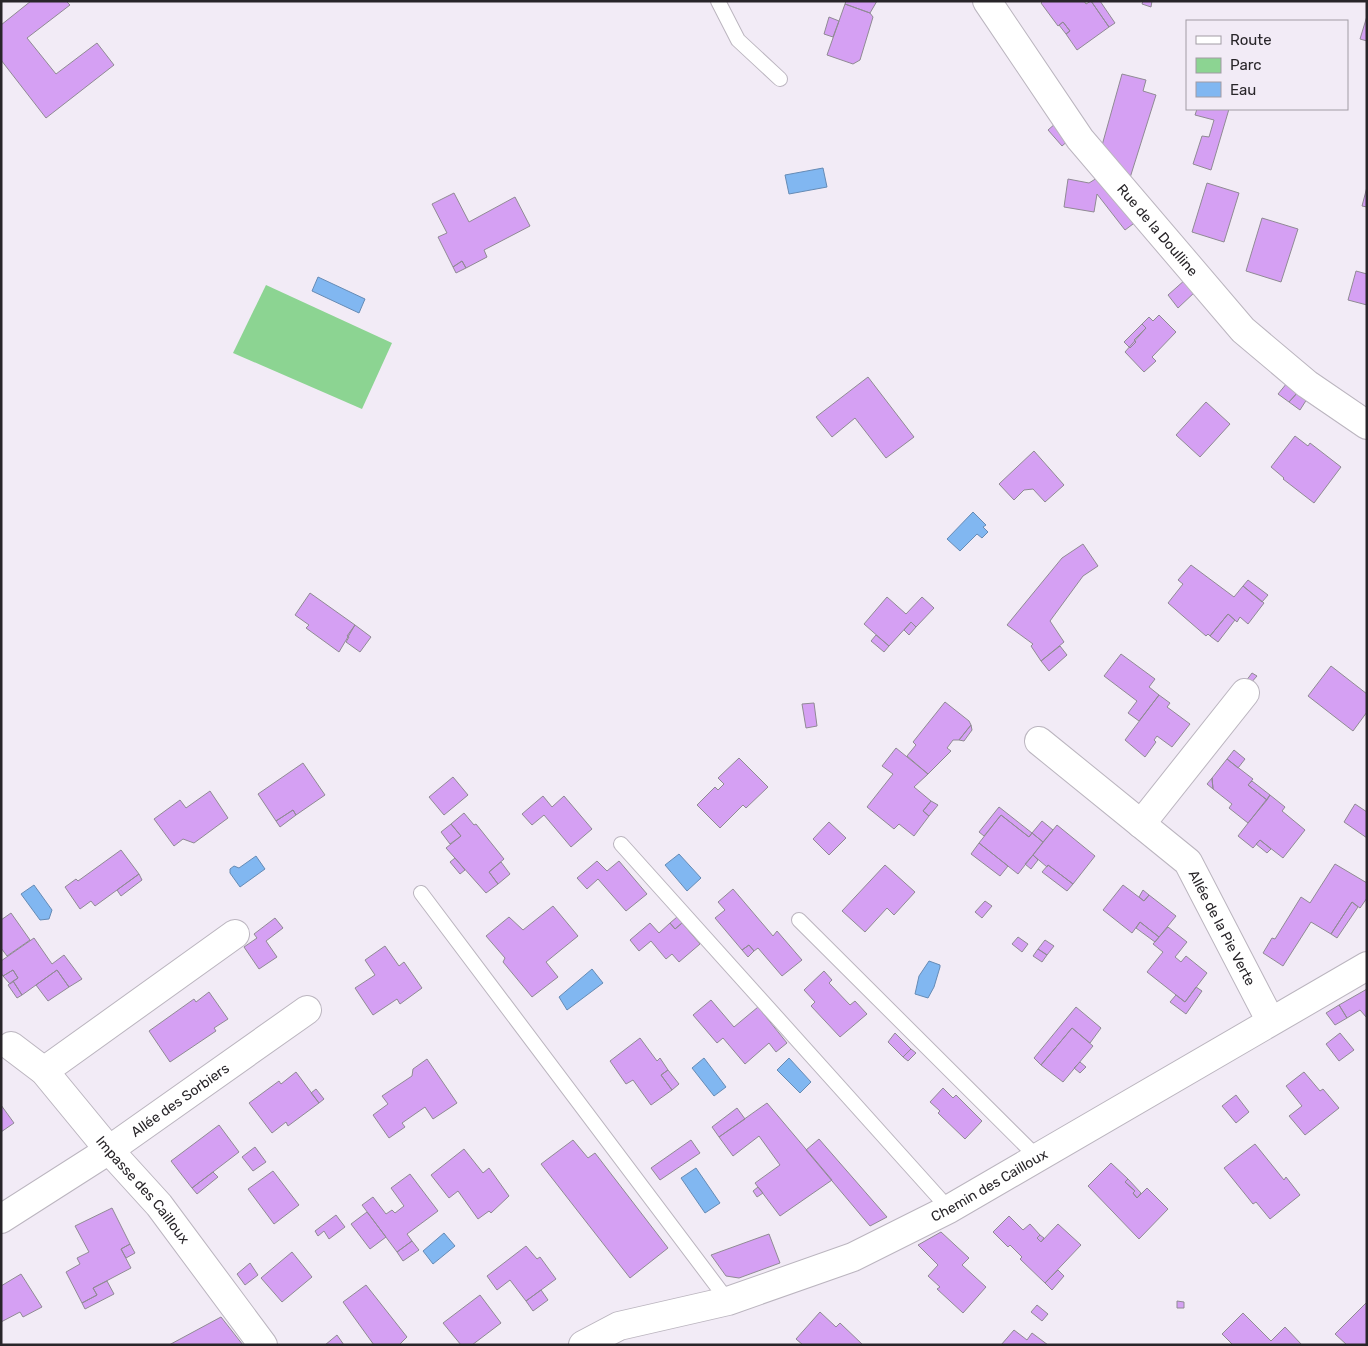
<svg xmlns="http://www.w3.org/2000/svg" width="1368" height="1346" font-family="Rubik,sans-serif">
  <rect width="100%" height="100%" fill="#f2ebf6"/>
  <!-- green -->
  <path fill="#8cd492" d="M266,285L392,343L362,409L233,353Z"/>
  <!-- water -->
  <path fill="#81b7f1" stroke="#668bb5" d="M823,168L827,187L789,194L785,175Z
    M318,277L365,299L359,313L312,291Z
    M973,512L986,525L983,527L988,532L982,538L977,534L960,551L947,539Z
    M679,854L701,878L687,891L665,865Z
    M256,856L265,869L240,887L230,873V869L234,866L239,868Z
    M34,885L52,910L49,919L40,920L21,894Z
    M929,961L940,965V967L934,987L928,998L915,994L919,976Z
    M592,969L603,983L567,1010L559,997Z
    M704,1058L726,1087L714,1096L692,1068Z
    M789,1058L811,1082L800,1093L777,1070Z
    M696,1168L720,1203L705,1213L681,1178Z
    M444,1233L455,1246L433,1264L423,1251Z"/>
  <!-- building -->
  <path fill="#d5a0f3" stroke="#908a94" d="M31,1H66L70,5L27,38L56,74L97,43L114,65L46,118L1,60V25Z
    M846,1H877L870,13L845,4Z
    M1043,1H1084L1086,4L1091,1L1109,27L1077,50L1066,34L1070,31L1063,22L1058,26L1041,3Z
    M1091,1H1100L1115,23L1109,27Z
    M1143,1H1152L1151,7L1142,4Z
    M845,4L870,13L873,17L860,60L853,64L827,55Z
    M1367,16V41L1360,39Z
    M829,17L839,21L833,37L824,34Z
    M1063,22L1070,31L1066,34L1059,25Z
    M1122,74L1146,80L1143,91L1156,95L1129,181L1101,149Z
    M1197,109H1229L1211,170L1193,164L1202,136L1209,137L1214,120L1195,115Z
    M1056,123L1070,139L1062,146L1048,130Z
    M1097,178L1137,221L1125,230L1097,194L1094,212L1064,207L1068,179L1089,183Z
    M1207,183L1239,193L1224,242L1192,232Z
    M1367,187V207L1362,206Z
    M454,193L469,222L515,197L530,226L484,250L487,257L466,268L462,261L453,267L438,237L447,233L432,204Z
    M1262,218L1298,229L1281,282L1246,271Z
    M462,261L466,268L456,273L453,267Z
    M1356,271L1367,274V305L1348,300Z
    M1186,279L1196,291L1178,308L1168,295Z
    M1159,315L1176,332L1152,357L1156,361L1144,372L1125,352L1146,328L1142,324L1149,317L1153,321Z
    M1142,324L1146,328L1134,340L1136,342L1130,348L1124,342Z
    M868,377L914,437L886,458L855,418L832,437L816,417Z
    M1287,383L1298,392L1289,402L1278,394Z
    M1298,392L1307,399L1300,410L1289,402Z
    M1206,402L1230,424L1200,457L1176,435Z
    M1295,436L1308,446L1310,443L1341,467L1314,503L1283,479L1284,478L1271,467Z
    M1034,451L1064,485L1045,502L1033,489L1024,490L1014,500L999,484Z
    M1083,544L1098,566L1083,576L1050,621L1064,642L1041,661L1031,646L1033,644L1007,625L1062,558Z
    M1191,565L1234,597L1243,586L1264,603L1248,624L1240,617L1237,622L1228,614L1210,636L1208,634L1206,636L1168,603L1183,584L1178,580Z
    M1248,580L1268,595L1262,602L1243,586Z
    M310,593L355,625L339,652L306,628L309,625L295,615Z
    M887,597L906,614L922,597L934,608L916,627L911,622L889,646L864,624Z
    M1228,614L1235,620L1218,642L1210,636Z
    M911,622L916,627L909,635L904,630Z
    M355,625L371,637L360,652L346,642L349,637L347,636Z
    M876,635L889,646L884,652L871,641Z
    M1060,646L1067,655L1049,671L1041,661Z
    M1121,654L1155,679L1149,687L1159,695L1139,721L1128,713L1137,701L1104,676Z
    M1331,666L1367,694V712L1353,731L1308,696Z
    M1252,673L1257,676L1250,684L1246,681Z
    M1159,695L1170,703L1167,707L1190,724L1172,747L1157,736L1154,740L1156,742L1145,757L1125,740Z
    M945,702L969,721L971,725L959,740H953L947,748L951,751L928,774L907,756L916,745L913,742Z
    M814,703L817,726L806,728L802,704Z
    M971,725L972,730L964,741L959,740Z
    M896,748L928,774L914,787L931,801L923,811L929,816L914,836L899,824L894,829L867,807L893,774L882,766Z
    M1234,750L1245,759L1238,768L1227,759Z
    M739,758L768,787L746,808L743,805L720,828L697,805L715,787L718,790L724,784L718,778Z
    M1227,759L1253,779L1248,785L1267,800L1248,823L1229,808L1232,804L1213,789L1212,778Z
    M303,763L325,795L296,815L293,810L276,821L258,794Z
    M453,777L468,795L444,815L429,797Z
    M1212,778L1213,789L1207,784Z
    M1252,781L1270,795L1267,800L1248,785Z
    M210,791L228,818L194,843L183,839L174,846L154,819L180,800L186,808Z
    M1270,795L1285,807L1282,811L1305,830L1283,858L1260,840L1253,848L1238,836Z
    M543,796L552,807L564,796L592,829L571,847L544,815L532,825L522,814Z
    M931,801L938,805L929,816L923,811Z
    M1355,804L1367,812V838L1344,822Z
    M999,807L1032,833L1029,837L1001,815L984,836L979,832Z
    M293,810L296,815L280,827L276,821Z
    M464,813L474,825L476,824L504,859L489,872L498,884L486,893L446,848L461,836L451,824Z
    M1001,815L1029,837L1032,833L1043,842L1018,874L979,843Z
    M1042,821L1053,830L1043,842L1032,833Z
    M829,822L846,838L829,855L813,839Z
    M451,824L461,836L450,844L441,832Z
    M1057,825L1095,856L1073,884L1048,865L1047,867L1033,855Z
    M1260,840L1271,849L1267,853L1256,844Z
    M979,843L1008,866L1000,876L971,854Z
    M121,850L139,874L95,906L91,901L80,909L65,887L76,879L78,881Z
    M1033,855L1038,860L1031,869L1025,864Z
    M455,858L465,870L460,874L450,862Z
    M597,861L607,871L619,861L647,894L626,911L598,879L587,889L577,878Z
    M501,862L510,874L498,884L489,872Z
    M1335,864L1367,883V898L1360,908L1352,902L1331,934L1311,922L1283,966L1263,953L1272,938L1275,939L1301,897L1310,903Z
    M885,865L915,892L894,915L887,908L865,932L842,911Z
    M1048,865L1073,884L1067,891L1042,872Z
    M139,874L142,880L121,896L117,890Z
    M1123,885L1144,901L1149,895L1176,916L1159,937L1140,922L1132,933L1103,910Z
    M733,889L773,936L777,931L802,960L782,976L758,948L754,951L749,945L742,950L715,918L725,910L718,902Z
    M1143,890L1149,895L1144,901L1139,897Z
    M985,901L992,906L982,918L975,912Z
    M1352,902L1358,907L1337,938L1331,934Z
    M553,906L578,936L546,962L558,977L532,997L503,962L505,958L486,936L509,917L523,930Z
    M11,913L30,940L7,956L1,948V920Z
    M677,917L682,923L675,929L670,923Z
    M275,918L283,928L266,941L277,957L259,969L244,947L257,938L254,934Z
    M1140,922L1159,937L1155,942L1136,928Z
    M650,923L659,933L670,923L675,929L682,923L700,944L679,962L672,954L666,959L651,941L639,951L630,940Z
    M1168,927L1187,942L1175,957L1181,962L1186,956L1207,973L1185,1002L1147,972L1163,952L1153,944Z
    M1018,937L1028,944L1022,952L1012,944Z
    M34,938L52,964L64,955L82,979L69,987L57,970L22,995L13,981L18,978L13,970L3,976L1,973V961Z
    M1045,940L1054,946L1047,955L1038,949Z
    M749,945L754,951L748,957L742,950Z
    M385,946L399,966L404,962L422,988L400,1004L397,999L373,1015L355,988L375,975L365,960Z
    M1038,949L1047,955L1042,962L1033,956Z
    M13,970L18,978L10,984L3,976Z
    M57,970L69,987L48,1001L36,985Z
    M824,971L832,980L829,983L850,1005L855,1001L867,1014L840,1037L811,1006L815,1002L804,990Z
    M13,981L22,995L17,998L8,985Z
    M1196,987L1202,991L1186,1014L1170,1002L1176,995L1185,1002Z
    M1367,989V1018L1360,1010L1347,1018L1339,1005Z
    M209,992L228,1019L214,1028L216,1031L170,1062L149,1031L194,999L196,1002Z
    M711,1000L734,1027L758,1007L787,1043L776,1052L769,1043L745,1064L723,1038L717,1043L693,1015Z
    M1339,1005L1347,1018L1335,1025L1326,1013Z
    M1076,1007L1101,1028L1090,1043L1072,1028L1041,1065L1034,1058Z
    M1072,1028L1093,1046L1063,1082L1041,1065Z
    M895,1033L911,1049L903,1057L888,1042Z
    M1340,1033L1354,1050L1339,1061L1326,1044Z
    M640,1038L657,1061L660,1058L668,1070L661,1075L672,1090L651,1105L633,1080L626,1084L610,1061Z
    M911,1049L916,1053L908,1061L903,1057Z
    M427,1059L457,1103L433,1119L425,1107L402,1123L405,1127L389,1138L373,1115L388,1104L382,1096L412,1076L413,1069Z
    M1080,1062L1086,1067L1080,1073L1074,1068Z
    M668,1070L679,1084L672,1090L661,1075Z
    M296,1072L319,1103L288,1126L286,1122L272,1133L249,1103L279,1081L281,1084Z
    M1304,1072L1320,1091L1323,1089L1339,1108L1305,1135L1289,1116L1302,1106L1286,1086Z
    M943,1088L953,1098L956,1095L982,1121L965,1139L938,1113L940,1111L930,1102Z
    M316,1089L324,1099L319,1103L311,1093Z
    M1236,1095L1249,1112L1236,1123L1222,1106Z
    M767,1103L832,1180L780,1216L755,1183L780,1165L759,1136L733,1156L719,1137Z
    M1,1105L14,1123L1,1132Z
    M737,1108L745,1119L719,1137L712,1127Z
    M219,1125L239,1152L192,1188L171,1161Z
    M819,1139L887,1217L870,1226L806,1150Z
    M573,1140L588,1158L595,1153L668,1248L630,1278L541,1164Z
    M691,1140L700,1153L660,1180L651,1168Z
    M1255,1144L1284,1180L1286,1177L1300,1195L1270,1219L1256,1202L1253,1204L1224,1168Z
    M255,1147L266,1162L253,1171L242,1157Z
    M464,1149L483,1173L489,1168L509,1196L491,1213L489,1211L478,1219L458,1191L449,1198L431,1175Z
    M1111,1163L1128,1179L1125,1182L1135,1191L1133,1193L1137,1198L1147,1188L1168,1209L1139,1239L1088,1186Z
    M273,1171L299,1205L274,1224L248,1189Z
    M213,1172L218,1177L197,1194L192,1188Z
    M410,1174L438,1211L407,1234L412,1241L397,1252L362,1205L373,1197L386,1214L392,1210L395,1213L404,1206L391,1188Z
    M1128,1179L1141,1193L1137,1198L1133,1193L1135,1191L1125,1182Z
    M758,1187L763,1193L757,1197L753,1191Z
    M112,1208L130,1244L121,1249L131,1268L93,1288L97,1295L82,1303L66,1272L80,1264L77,1258L89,1252L75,1226Z
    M367,1212L386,1237L370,1249L351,1224Z
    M336,1215L345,1227L329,1239L324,1231L318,1236L315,1231Z
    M1009,1216L1023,1230L1030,1224L1040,1235L1037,1238L1041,1242L1058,1224L1081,1245L1045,1283L1020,1259L1022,1257L1010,1245L1008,1247L993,1232Z
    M941,1232L969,1258L962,1265L986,1287L963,1313L937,1289L940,1287L928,1276L938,1265L918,1245Z
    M769,1234L780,1263L739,1278L726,1276L711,1255Z
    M1040,1235L1044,1238L1041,1242L1037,1238Z
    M412,1241L419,1250L403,1261L397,1252Z
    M130,1244L135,1253L126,1258L121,1249Z
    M526,1246L537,1259L540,1257L556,1279L526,1301L510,1280L497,1290L487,1276Z
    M292,1252L312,1277L282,1302L261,1278Z
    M250,1263L258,1275L245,1285L237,1274Z
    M1058,1270L1064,1276L1052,1290L1045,1283Z
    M21,1274L42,1307L23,1317L20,1312L1,1322V1286Z
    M107,1281L114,1294L85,1309L82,1303L97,1295L93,1288Z
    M366,1285L407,1337L399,1345H374L343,1302Z
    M541,1290L548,1300L533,1311L526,1301Z
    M480,1295L501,1323L472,1345H461L443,1323Z
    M1177,1301L1184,1302V1308H1177Z
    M1367,1302V1345H1347L1335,1334Z
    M1037,1305L1048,1314L1042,1321L1031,1312Z
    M820,1312L836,1327L840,1323L863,1345H803L796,1339Z
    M1243,1313L1271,1341L1285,1327L1302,1345H1233L1222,1334Z
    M221,1317L243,1345H169Z
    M1014,1330L1027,1340L1032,1333L1048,1345H1001Z
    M337,1335L344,1345H325Z"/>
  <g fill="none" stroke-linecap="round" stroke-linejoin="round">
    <defs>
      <path id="service" d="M718,1L738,40L780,79
        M621,844L949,1209
        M421,893L728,1301
        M799,920L1037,1157"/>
      <g id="minor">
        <path id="s1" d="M987,1L1080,139L1243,330L1307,384L1367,425"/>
        <path id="s2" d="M1039,741L1188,862L1270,1020"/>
        <path d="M1141,824L1245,693"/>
        <path id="s3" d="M11,1046L44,1071L109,1150L159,1205L263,1345"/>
        <path d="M44,1071L235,934"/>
        <path id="s4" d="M1,1219L109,1150L307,1010"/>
        <path id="s5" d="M583,1345L619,1326L728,1301L853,1257L949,1209L1367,966"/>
      </g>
    </defs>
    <!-- service casing -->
    <use href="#service" stroke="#bbb5bf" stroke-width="16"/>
    <!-- minor casing -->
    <use href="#minor" stroke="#bbb5bf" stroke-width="30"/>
    <!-- service -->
    <use href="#service" stroke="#fff" stroke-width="14"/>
    <!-- minor -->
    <use href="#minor" stroke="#fff" stroke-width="28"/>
  </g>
  <g text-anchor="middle" stroke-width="5" stroke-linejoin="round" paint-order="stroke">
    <!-- street labels -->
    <g font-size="14" fill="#282529" stroke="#f2ebf6">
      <text dy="5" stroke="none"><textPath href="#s1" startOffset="286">Rue de la Doulline</textPath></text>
      <text dy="5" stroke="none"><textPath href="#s2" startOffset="266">Allée de la Pie Verte</textPath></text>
      <text dy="5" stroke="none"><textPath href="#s4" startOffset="215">Allée des Sorbiers</textPath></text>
      <text dy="5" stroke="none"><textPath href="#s5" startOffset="439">Chemin des Cailloux</textPath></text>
      <text dy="5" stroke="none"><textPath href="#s3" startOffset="196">Impasse des Cailloux</textPath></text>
    </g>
  </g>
  <!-- border -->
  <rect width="1368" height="1346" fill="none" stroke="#282529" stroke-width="5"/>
  <!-- legend -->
  <rect x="1186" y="20" width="162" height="90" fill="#f2ebf6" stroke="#a19ca4"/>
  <rect x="1196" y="36" width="25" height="8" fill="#ffffff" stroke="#a19ca4"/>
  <text x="1230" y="45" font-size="15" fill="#282529">Route</text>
  <rect x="1196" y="58" width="25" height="15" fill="#8cd492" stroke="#a19ca4"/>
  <text x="1230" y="70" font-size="15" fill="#282529">Parc</text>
  <rect x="1196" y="82" width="25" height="15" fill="#81b7f1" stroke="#a19ca4"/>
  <text x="1230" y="95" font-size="15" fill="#282529">Eau</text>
</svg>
